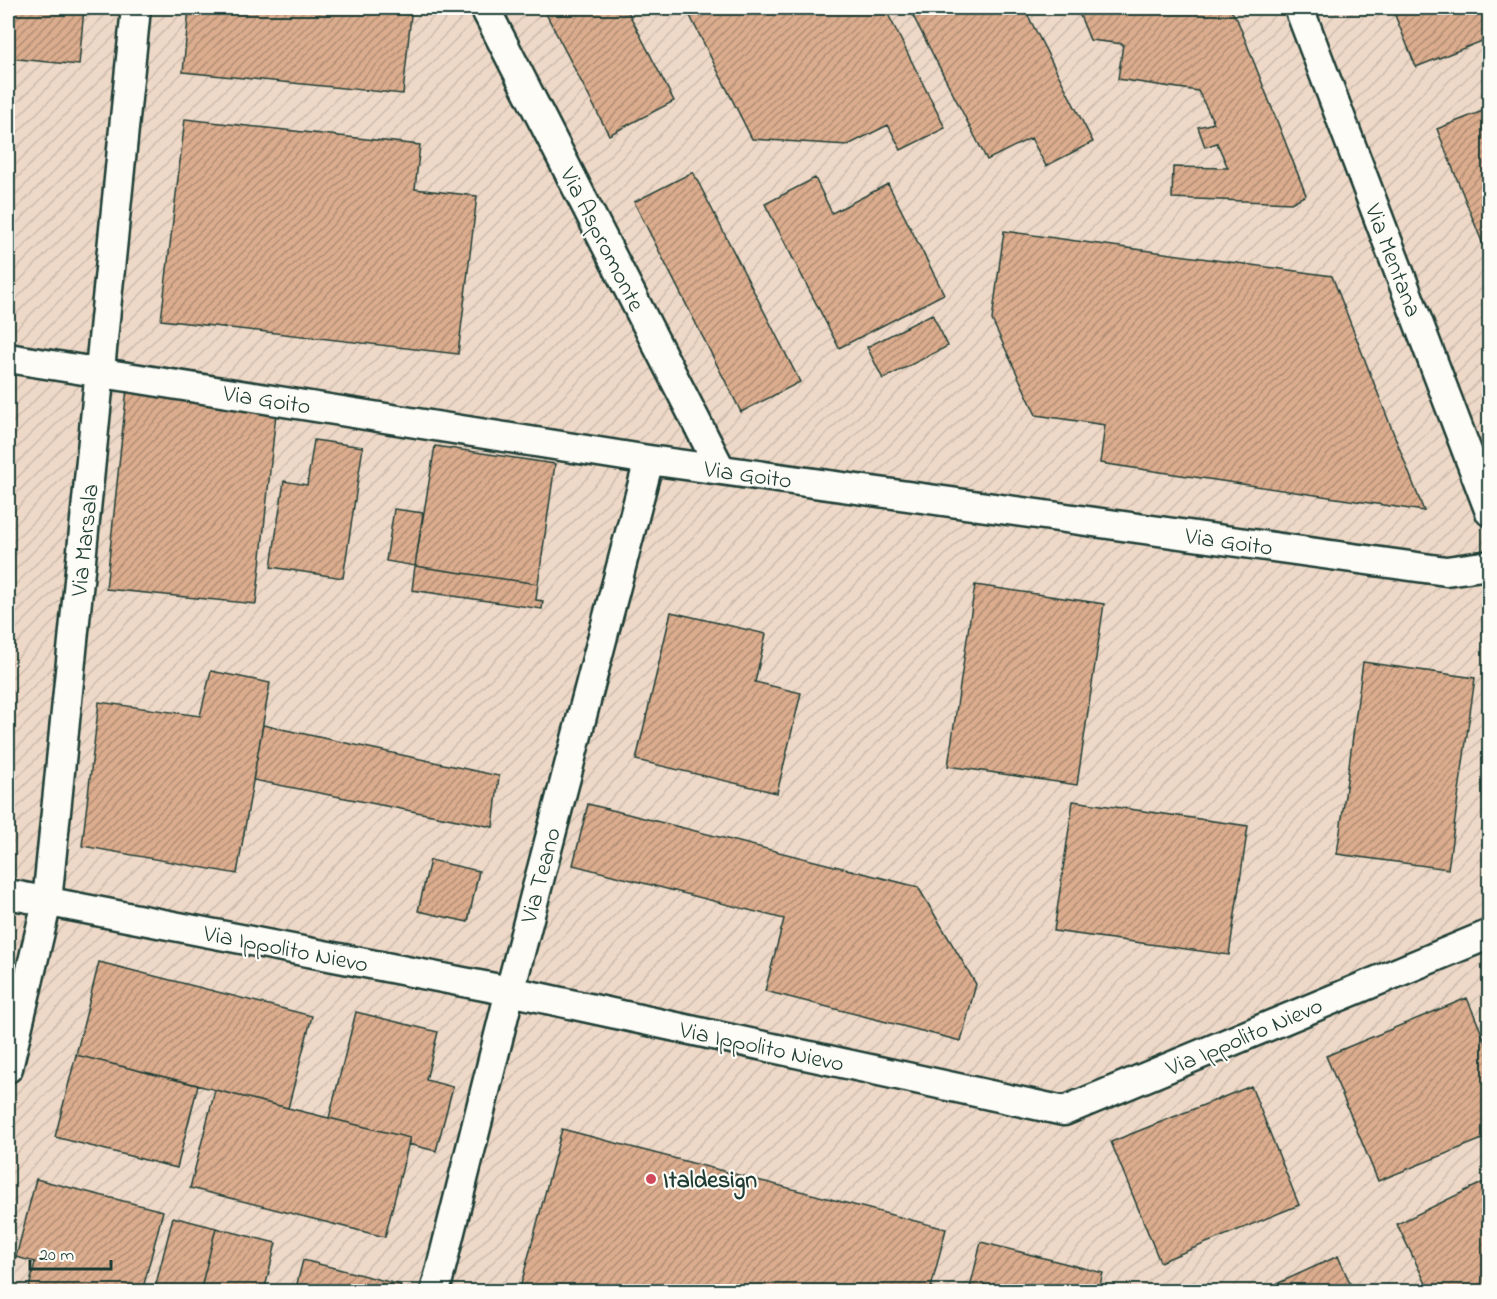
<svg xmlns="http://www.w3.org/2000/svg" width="1497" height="1299" font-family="'Indie Flower',sans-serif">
  <defs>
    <pattern id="industrial-furrows" width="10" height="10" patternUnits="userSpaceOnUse" patternTransform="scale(1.5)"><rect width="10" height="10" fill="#eed9c8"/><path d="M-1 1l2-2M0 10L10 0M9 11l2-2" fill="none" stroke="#ccbbac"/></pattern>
    <pattern id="building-hatch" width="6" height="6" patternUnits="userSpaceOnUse" patternTransform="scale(1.5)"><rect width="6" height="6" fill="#dbac8d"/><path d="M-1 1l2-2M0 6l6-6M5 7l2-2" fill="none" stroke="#b18d74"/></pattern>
  </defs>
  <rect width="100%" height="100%" fill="#f6ece2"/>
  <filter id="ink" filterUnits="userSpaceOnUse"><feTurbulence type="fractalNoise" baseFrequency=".0167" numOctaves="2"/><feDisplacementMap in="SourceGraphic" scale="12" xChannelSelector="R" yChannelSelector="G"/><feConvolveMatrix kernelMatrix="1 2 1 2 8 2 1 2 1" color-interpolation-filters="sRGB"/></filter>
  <g filter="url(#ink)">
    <!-- industrial -->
    <path fill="url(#industrial-furrows)" d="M8,8H1489V1291H8Z"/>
    <!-- building -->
    <path fill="url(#building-hatch)" stroke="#1f3d34" stroke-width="1.5" d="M8,8H84L79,65L8,58Z
      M189,8H370V11L411,15L403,94L183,72Z
      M543,8H626L674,101L609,135Z
      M686,8H885L945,128L901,150L888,125L848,145L752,139Z
      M909,8H1024L1093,142L1046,166L1031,138L987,160Z
      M1077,8H1229L1237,19L1306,195L1291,203L1172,198L1173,167L1228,168L1217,143L1205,147L1198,127L1214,123L1198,91L1118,79L1123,44L1090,40Z
      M1392,8H1490V38L1416,67Z
      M1490,108V262L1437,129Z
      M185,119L420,145L415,189L477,196L458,354L161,320Z
      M693,172L800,382L741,412L634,202Z
      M815,178L832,213L888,184L944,294L839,348L765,204Z
      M1004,231L1332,276L1424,511L1100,463L1105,425L1036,415L992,320Z
      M932,314L948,346L883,379L867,347Z
      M127,388L277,404L256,604L106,589Z
      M314,440L363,447L343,578L271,567L284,481L307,485Z
      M435,446L555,464L538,584L415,566Z
      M394,509L423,513L415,566L386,561Z
      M415,566L538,584L536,600L543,601L542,609L412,590Z
      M975,585L1104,604L1077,785L948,766Z
      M671,612L766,634L755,682L801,693L777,793L636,760Z
      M1363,662L1475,678L1448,869L1337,854Z
      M211,671L270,683L237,874L82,846L99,702L200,716Z
      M263,725L499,776L493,827L253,780Z
      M1073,801L1248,826L1229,955L1054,931Z
      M588,804L918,887L976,984L961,1041L765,991L784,919L573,865Z
      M430,860L479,871L468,922L418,911Z
      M99,962L312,1016L288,1108L76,1055Z
      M1467,998L1490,1053V1136L1378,1181L1326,1056Z
      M356,1012L438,1032L426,1080L453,1087L436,1151L408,1144L410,1138L329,1118Z
      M76,1055L198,1085L177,1168L55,1137Z
      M1251,1086L1299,1205L1160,1262L1111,1142Z
      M215,1090L410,1138L385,1237L190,1188Z
      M562,1129L946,1229L930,1292H519Z
      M36,1179L163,1211L142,1292H28L35,1262L16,1257Z
      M1490,1179V1292H1430L1397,1224Z
      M173,1217L216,1228L200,1292H154Z
      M216,1228L276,1243L264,1292H200Z
      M981,1242L1103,1273L1098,1292H969Z
      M1338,1256L1354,1292H1259Z
      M303,1260L401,1285L399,1292H295Z"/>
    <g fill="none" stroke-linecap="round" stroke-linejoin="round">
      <defs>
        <path id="minor" d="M485,8L721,470
          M1299,8L1490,512
          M8,358L649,460L1446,571L1490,565
          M8,894L510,991L1064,1111L1490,934
          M8,1068L47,902L136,8
          M435,1292L510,991L649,460"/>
      </defs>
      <!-- minor casing -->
      <use href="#minor" stroke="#1f3d34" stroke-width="33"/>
      <!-- minor -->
      <use href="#minor" stroke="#fdfcf7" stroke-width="28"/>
    </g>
  </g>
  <!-- markers -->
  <circle fill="#d1495b" stroke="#fdfcf7" stroke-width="2" cx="651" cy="1179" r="6"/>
  <g text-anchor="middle" stroke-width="4.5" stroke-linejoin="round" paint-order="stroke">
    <!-- street labels -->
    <g font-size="24" fill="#1f3d34" stroke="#fdfcf7">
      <text transform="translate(603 239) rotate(63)" y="8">Via Aspromonte</text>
      <text transform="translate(1394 260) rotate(69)" y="8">Via Mentana</text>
      <text transform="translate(267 399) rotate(9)" y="8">Via Goito</text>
      <text transform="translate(748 474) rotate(8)" y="8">Via Goito</text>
      <text transform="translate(84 540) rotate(-84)" y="8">Via Marsala</text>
      <text transform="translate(1229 541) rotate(8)" y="8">Via Goito</text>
      <text transform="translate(540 875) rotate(-75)" y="8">Via Teano</text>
      <text transform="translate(286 948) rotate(11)" y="8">Via Ippolito Nievo</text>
      <text transform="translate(1244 1036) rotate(-23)" y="8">Via Ippolito Nievo</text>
      <text transform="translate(762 1046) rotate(12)" y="8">Via Ippolito Nievo</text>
    </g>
    <!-- poi labels -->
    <g font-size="24" font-weight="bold" fill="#1f3d34" stroke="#fdfcf7" text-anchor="start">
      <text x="663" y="1187">Italdesign</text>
    </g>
  </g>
  <!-- margin -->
  <rect width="1497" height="1299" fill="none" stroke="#fdfcf7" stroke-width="30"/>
  <rect x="15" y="15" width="1467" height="1269" fill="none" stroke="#1f3d34" stroke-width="2" filter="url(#ink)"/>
  <!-- scale -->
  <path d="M30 1260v9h81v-9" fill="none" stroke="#1f3d34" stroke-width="3"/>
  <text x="39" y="1260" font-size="18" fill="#1f3d34" stroke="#fdfcf7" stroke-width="4.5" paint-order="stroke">20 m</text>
</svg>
